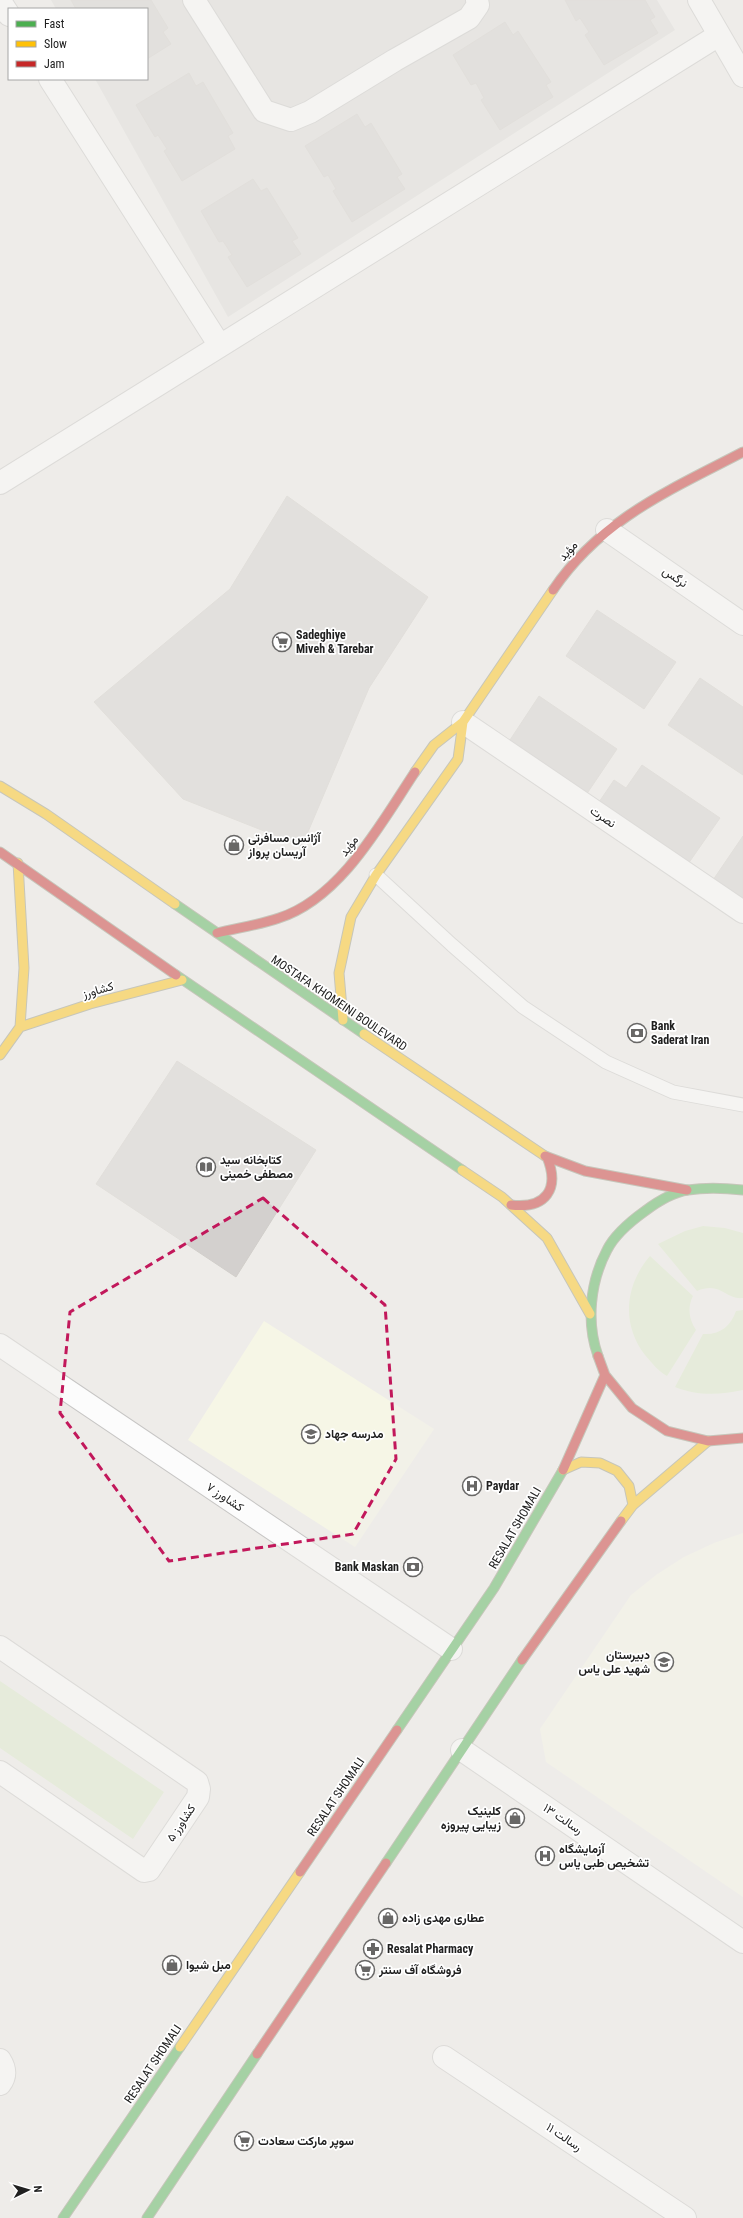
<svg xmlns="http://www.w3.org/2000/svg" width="743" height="2218" font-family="'Roboto Condensed',Vazirmatn,sans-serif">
  <rect width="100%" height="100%" fill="#eeece9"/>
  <!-- residential -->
  <path fill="#dddcda" d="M51,0H657L675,30L228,317L95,79H147V9H56Z"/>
  <!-- education -->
  <path fill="#f6f6e6" d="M264,1321L434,1429L355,1547L188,1440Z
    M743,1533V1897L546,1762L540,1729L631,1595L656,1575L684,1557L714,1543Z"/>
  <!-- grass -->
  <path fill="#dbe9ca" d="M703,1226L725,1228L743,1233V1298C725,1300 721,1281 697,1291L658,1244L685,1231Z
    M650,1256L693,1296C687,1308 689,1319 696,1330L667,1376C658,1371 652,1363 645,1355C621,1324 625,1285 650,1256Z
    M743,1310V1390C720,1395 697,1396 675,1387L703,1334C720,1335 731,1326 736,1311Z
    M0,1681L164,1792L133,1839L0,1748Z"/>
  <!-- building -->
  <path fill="#d3d0ce" stroke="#d1ceca" d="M71,0H151L168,28L163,32L171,44L147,59V9H76Z
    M565,0H645L655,17L650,20L658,33L604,65L585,35L589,32L580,18L576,21Z
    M505,22L513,35L518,31L551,82L546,85L553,97L500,130L481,100L484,98L476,83L471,85L453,55Z
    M189,73L196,86L203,82L233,133L228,136L235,149L182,181L164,151L167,149L158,135L155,137L136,105Z
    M357,114L365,127L371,123L402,174L397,177L405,189L352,222L333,191L336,189L328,175L324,177L305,146Z
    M253,179L261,191L267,188L298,238L292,241L301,254L247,287L228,257L232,255L223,241L219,242L201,211Z
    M287,496L428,597L369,688L302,846L183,799L94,702L230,589Z
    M597,610L676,662L644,709L566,656Z
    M700,678L743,707V775L668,725Z
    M539,696L617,749L586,795L508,743Z
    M642,765L720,818L688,864L597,805L614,780L626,788Z
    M743,836V900L713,880Z
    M177,1061L316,1150L236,1277L96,1184Z"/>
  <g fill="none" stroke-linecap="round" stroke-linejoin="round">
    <defs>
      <path id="lane" d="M376,875L452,945L523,1007L606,1062L673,1092L743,1105"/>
      <path id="street" d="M194,0L264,111L291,120L310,112L395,60L469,18L478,5L477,0
        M699,0L743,76
        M0,1L9,15
        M50,79L220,346
        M0,483L719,35
        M607,530L743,624
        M463,722L743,912
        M0,1345L451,1649
        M0,1647L197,1782L199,1789L198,1797L149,1870L144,1871L0,1772
        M462,1750L743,1942
        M444,2057L685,2218
        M0,2060C5,2068 6,2076 0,2084"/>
      <path id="fast" d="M175,904L364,1034
        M176,975L462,1170
        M598,1356C586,1322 590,1282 607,1250C615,1234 631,1221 645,1211C657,1202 674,1192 688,1190C707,1187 725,1188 743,1190
        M397,1730L494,1588L563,1470
        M386,1863L522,1660
        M63,2218L180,2047
        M147,2218L257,2054"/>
      <path id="slow" d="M415,772L434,745L463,722L553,590
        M0,786L46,814L175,904
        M343,1020L339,973L351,917L376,875L458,759L463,722
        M20,1027L90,1004L182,980
        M364,1034L545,1156
        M0,1055L20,1027L24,968L18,863
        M462,1170L502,1197L547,1238L590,1314
        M563,1470L581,1462L600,1463L617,1471L629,1486L633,1505
        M621,1521L633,1505L708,1441
        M180,2047L300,1872"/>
      <path id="jam" d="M553,590C601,519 670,490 743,452
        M0,852L176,975
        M217,933C237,928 259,925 279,918C341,898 381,823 415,772
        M545,1156L585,1171L687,1190
        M511,1205C546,1209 560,1189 547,1157
        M598,1356L605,1375L632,1408L667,1431L708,1441L743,1438
        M563,1470L605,1375
        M522,1660L621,1521
        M300,1872L397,1730
        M257,2054L386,1863"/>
    </defs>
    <!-- lane casing -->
    <use href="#lane" stroke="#c7c6c5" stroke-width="15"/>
    <!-- street casing -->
    <use href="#street" stroke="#c7c6c5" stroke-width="24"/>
    <!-- fast casing -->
    <use href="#fast" stroke="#969782" stroke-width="11"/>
    <!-- slow casing -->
    <use href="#slow" stroke="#969782" stroke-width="11"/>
    <!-- jam casing -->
    <use href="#jam" stroke="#969782" stroke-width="11"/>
    <!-- lane -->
    <use href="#lane" stroke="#fcfcfc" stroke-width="13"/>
    <!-- street -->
    <use href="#street" stroke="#fcfcfc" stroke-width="22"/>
    <!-- fast -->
    <use href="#fast" stroke="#4caf50" stroke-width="9"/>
    <!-- slow -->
    <use href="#slow" stroke="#ffc107" stroke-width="9"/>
    <!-- jam -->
    <use href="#jam" stroke="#c62828" stroke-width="9"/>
  </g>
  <!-- marked area -->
  <path d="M0 0H743V2218H0ZM263,1198L385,1305L396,1459L353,1534L169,1561L60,1413L70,1312Z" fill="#eeece9" fill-opacity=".55" fill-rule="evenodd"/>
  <path fill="none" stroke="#c2185b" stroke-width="3" stroke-dasharray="8 5" stroke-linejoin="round" d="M263,1198L385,1305L396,1459L353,1534L169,1561L60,1413L70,1312Z"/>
  <!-- icons -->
  <defs>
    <symbol id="supermarket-ring" viewBox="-11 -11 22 22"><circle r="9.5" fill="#fff" stroke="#686766" stroke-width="1.5"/><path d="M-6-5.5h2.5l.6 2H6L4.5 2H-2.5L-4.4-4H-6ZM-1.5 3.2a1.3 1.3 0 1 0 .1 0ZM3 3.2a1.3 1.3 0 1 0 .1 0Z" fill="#686766"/></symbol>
    <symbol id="shop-ring" viewBox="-11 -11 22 22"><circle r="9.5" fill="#fff" stroke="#686766" stroke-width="1.5"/><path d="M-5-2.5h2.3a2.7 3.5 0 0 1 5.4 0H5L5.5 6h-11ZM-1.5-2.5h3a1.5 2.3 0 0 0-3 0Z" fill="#686766"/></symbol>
    <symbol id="bank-ring" viewBox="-11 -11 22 22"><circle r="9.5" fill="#fff" stroke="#686766" stroke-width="1.5"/><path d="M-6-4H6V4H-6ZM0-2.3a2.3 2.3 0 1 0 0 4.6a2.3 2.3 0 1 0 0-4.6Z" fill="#686766"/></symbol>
    <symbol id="library-ring" viewBox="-11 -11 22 22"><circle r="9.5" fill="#fff" stroke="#686766" stroke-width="1.5"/><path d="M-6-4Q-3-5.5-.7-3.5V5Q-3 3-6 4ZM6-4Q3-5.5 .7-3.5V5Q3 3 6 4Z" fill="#686766"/></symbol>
    <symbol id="school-ring" viewBox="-11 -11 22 22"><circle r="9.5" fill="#fff" stroke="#686766" stroke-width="1.5"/><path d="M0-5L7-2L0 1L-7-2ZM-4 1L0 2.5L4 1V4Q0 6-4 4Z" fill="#686766"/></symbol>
    <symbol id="hospital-ring" viewBox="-11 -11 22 22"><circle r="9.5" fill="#fff" stroke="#686766" stroke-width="1.5"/><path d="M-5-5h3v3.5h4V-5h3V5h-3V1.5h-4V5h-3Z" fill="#686766"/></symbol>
    <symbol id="pharmacy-ring" viewBox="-11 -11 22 22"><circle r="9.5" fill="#fff" stroke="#686766" stroke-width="1.5"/><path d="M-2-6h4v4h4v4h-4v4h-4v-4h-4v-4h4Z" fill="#686766"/></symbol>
  </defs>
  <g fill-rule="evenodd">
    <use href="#supermarket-ring" x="271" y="631" width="22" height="22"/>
    <use href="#shop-ring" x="223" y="834" width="22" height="22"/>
    <use href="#bank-ring" x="626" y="1022" width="22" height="22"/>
    <use href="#library-ring" x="195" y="1156" width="22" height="22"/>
    <use href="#school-ring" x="300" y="1423" width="22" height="22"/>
    <use href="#hospital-ring" x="461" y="1475" width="22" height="22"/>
    <use href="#bank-ring" x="402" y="1556" width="22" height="22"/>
    <use href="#school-ring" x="653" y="1651" width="22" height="22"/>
    <use href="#shop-ring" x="504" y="1807" width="22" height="22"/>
    <use href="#hospital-ring" x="534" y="1845" width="22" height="22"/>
    <use href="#shop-ring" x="377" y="1907" width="22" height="22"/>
    <use href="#pharmacy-ring" x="362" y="1938" width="22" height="22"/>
    <use href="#shop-ring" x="161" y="1954" width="22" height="22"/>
    <use href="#supermarket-ring" x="354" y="1959" width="22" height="22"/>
    <use href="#supermarket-ring" x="233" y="2130" width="22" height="22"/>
  </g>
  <g text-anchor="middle" stroke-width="3.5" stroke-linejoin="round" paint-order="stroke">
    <!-- street labels -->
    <g font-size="12" fill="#202020" stroke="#fff">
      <text transform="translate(568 551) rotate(-48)" y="4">مؤید</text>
      <text transform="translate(675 577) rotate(34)" y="4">نرگس</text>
      <text transform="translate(603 817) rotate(34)" y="4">نصرت</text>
      <text transform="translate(349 846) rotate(-53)" y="4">مؤید</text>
      <text transform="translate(98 990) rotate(-16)" y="4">کشاورز</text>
      <text transform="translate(339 1003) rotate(34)" y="4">MOSTAFA KHOMEINI BOULEVARD</text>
      <text transform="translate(225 1497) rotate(34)" y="4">کشاورز ۷</text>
      <text transform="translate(515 1528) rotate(-60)" y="4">RESALAT SHOMALI</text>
      <text transform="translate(336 1797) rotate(-56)" y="4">RESALAT SHOMALI</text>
      <text transform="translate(563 1819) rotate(34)" y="4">رسالت ۱۳</text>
      <text transform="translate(181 1823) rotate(-56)" y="4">کشاورز ۵</text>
      <text transform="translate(153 2064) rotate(-56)" y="4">RESALAT SHOMALI</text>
      <text transform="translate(564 2137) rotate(34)" y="4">رسالت ۱۱</text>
    </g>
    <!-- poi labels -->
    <g font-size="12" font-weight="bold" fill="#202020" stroke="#fff" text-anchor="start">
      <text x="296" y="639">Sadeghiye<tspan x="296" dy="14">Miveh &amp; Tarebar</tspan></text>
      <text x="248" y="842">آژانس مسافرتی<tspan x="248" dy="14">آریسان پرواز</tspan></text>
      <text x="651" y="1030">Bank<tspan x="651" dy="14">Saderat Iran</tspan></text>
      <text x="220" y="1164">کتابخانه سید<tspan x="220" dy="14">مصطفی خمینی</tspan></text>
      <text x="325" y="1438">مدرسه جهاد</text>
      <text x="486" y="1490">Paydar</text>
      <text x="399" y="1571" text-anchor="end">Bank Maskan</text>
      <text x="650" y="1659" text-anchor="end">دبیرستان<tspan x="650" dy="14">شهید علی یاس</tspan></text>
      <text x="501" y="1815" text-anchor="end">کلینیک<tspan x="501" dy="14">زیبایی پیروزه</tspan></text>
      <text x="559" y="1853">آزمایشگاه<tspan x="559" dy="14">تشخیص طبی یاس</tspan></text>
      <text x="402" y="1922">عطاری مهدی زاده</text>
      <text x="387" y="1953">Resalat Pharmacy</text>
      <text x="186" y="1969">مبل شیوا</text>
      <text x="379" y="1974">فروشگاه آف سنتر</text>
      <text x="258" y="2145">سوپر مارکت سعادت</text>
    </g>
  </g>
  <!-- legend -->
  <rect x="8" y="8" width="140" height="72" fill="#ffffff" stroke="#a6a6a6"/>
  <rect x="16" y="21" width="20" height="6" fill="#4caf50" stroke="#a6a6a6"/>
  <text x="44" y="28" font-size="12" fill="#202020">Fast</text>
  <rect x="16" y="41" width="20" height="6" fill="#ffc107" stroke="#a6a6a6"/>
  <text x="44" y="48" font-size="12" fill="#202020">Slow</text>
  <rect x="16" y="61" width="20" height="6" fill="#c62828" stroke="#a6a6a6"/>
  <text x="44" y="68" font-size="12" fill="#202020">Jam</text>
  <!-- north arrow -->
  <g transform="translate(28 2190) rotate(85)" stroke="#ffffff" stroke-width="3" paint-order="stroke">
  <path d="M0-3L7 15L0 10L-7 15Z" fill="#202020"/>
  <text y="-6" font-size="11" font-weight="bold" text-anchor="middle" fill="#202020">N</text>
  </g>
</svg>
